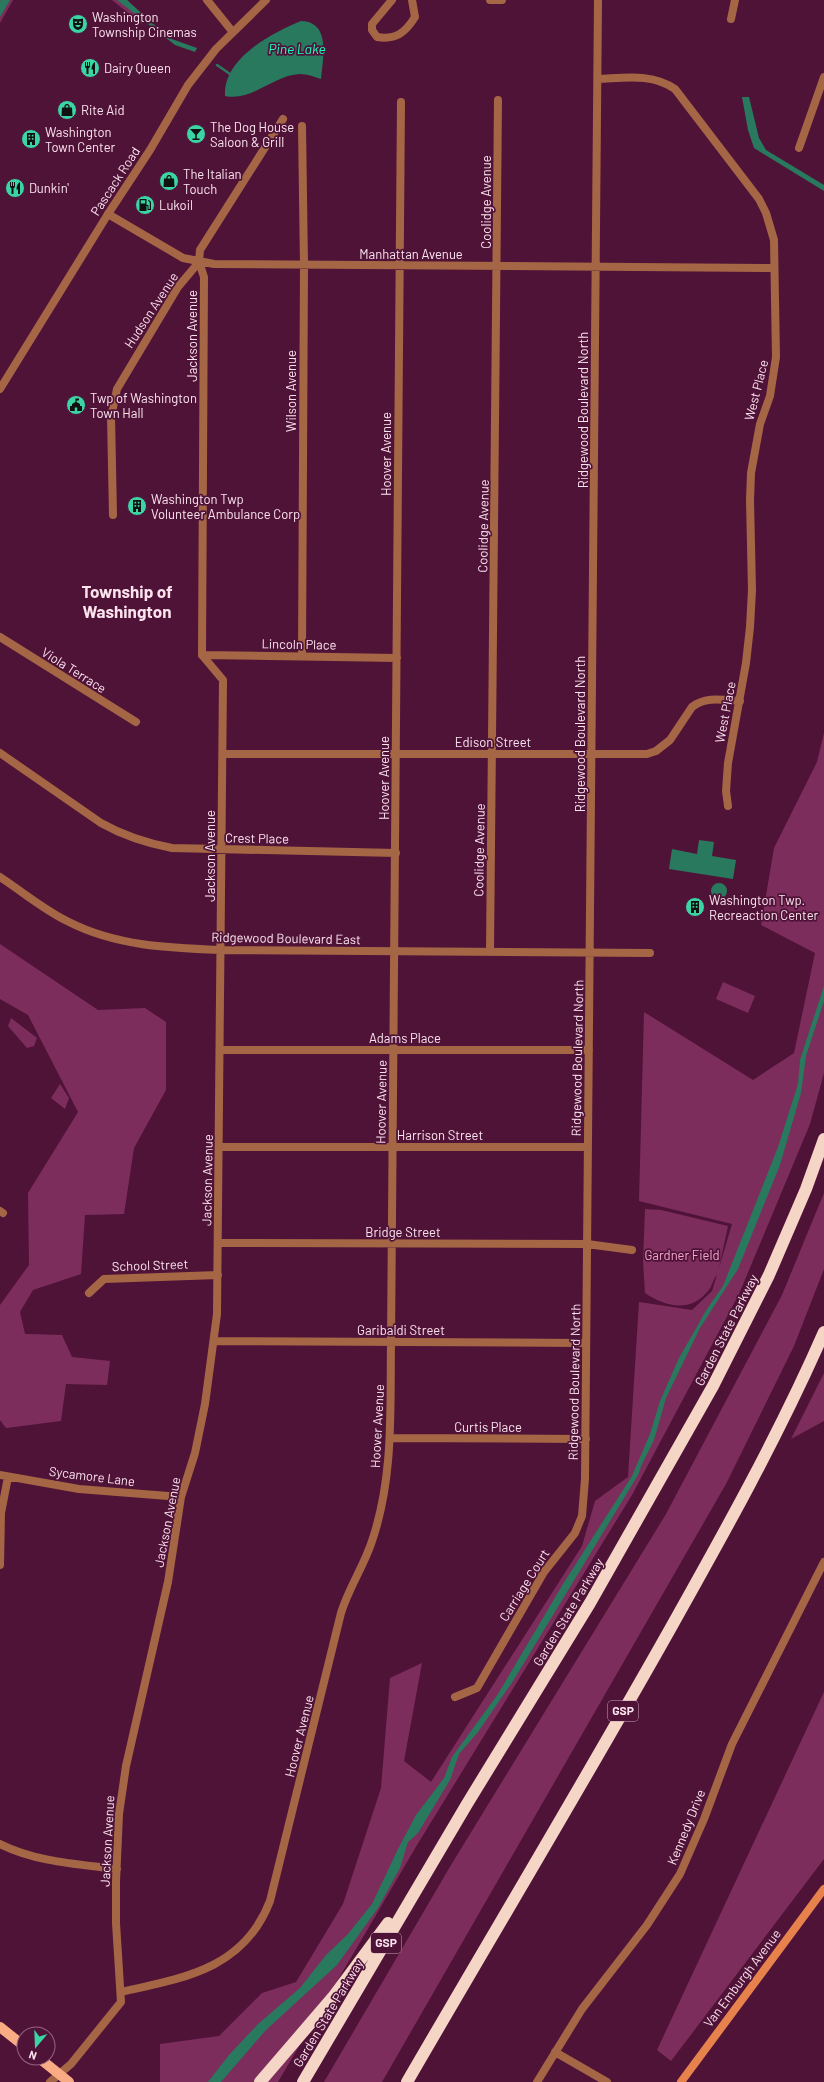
<svg xmlns="http://www.w3.org/2000/svg" width="824" height="2082" font-family="Barlow,sans-serif">
  <rect width="100%" height="100%" fill="#501338"/>
  <!-- green -->
  <path fill="#7d2d5c" d="M0,0H13L0,23Z
    M112,0H127L143,25Z
    M824,733V1073L810,1124L739,1294L632,1495L417,1845L278,2082H160V2044L219,2036L262,1993L296,1982L343,1904L381,1788L390,1678L422,1663L404,1761L431,1782L582,1546L595,1501L628,1477L639,1302L692,1310L712,1291L717,1275C713,1279 712,1287 708,1291C690,1313 666,1307 645,1293L643,1261L645,1209L661,1210L728,1226L719,1268L732,1224L639,1201L644,1012L753,1080L794,1053L815,953L761,925L774,848L817,762Z
    M0,944L98,1010L145,1008L166,1022V1090L134,1148L124,1214L85,1215L81,1274L33,1290L20,1312L25,1334L62,1335L72,1357L110,1361L107,1385L66,1384L61,1421L6,1428L0,1420V1305L29,1265L28,1193L78,1112L28,1015L0,999Z
    M723,982L755,996L748,1013L716,999Z
    M11,1018L37,1038L34,1046L27,1048L8,1026Z
    M60,1084L69,1098L65,1109L51,1098Z
    M824,1193V1269L794,1346L726,1484L382,2082H324L451,1865L666,1514L782,1295Z
    M824,1373V1421L791,1439Z
    M824,1692V1859L671,2061L657,2050Z"/>
  <!-- water -->
  <path fill="#28795e" d="M1,0H10L0,17V1Z
    M117,0H127L169,38L197,48L195,52L175,45Z
    M301,21C331,22 323,57 321,79C315,77 307,74 300,74C273,75 252,102 225,96C223,58 272,33 301,21Z
    M742,97H749L759,138L766,150L824,185V191L754,148L748,130Z
    M699,840L714,842L712,856L736,860L733,879L669,869L672,849L697,854Z
    M711 891a8 8 0 1 1 16 0a8 8 0 1 1-16 0Z
    M824,986V1001L806,1056L801,1093L780,1165L738,1269L700,1328L666,1398L654,1440L642,1464L638,1475L513,1681L478,1732L459,1754L450,1780L418,1833L408,1842L400,1868L378,1908L337,1965L266,2030L221,2082H208L229,2055L258,2024L300,1988L326,1955L348,1934L372,1904L398,1849L416,1815L444,1778L452,1757L498,1694L563,1584L632,1476L650,1434L660,1401L679,1358L707,1309L723,1286L778,1147L798,1084L800,1060Z"/>
  <g fill="none" stroke-linecap="round" stroke-linejoin="round">
    <!-- stream -->
    <path stroke="#28795e" stroke-width="2.5" d="M217,65L230,74"/>
    <!-- minor -->
    <path stroke="#a56645" stroke-width="8" d="M207,0L232,31
      M392,0L372,24V30L377,37C396,40 405,33 415,17L412,0
      M490,0H502
      M731,19L735,0
      M598,79C625,78 652,73 675,89L759,199L766,213L774,240L776,357L770,396L760,424L751,473L750,500L752,590L750,627L746,663L728,763L726,791L728,806
      M799,148L824,77
      M108,214L183,258L214,264L774,268
      M113,515L111,417L117,389L178,287L199,262L200,250L283,119
      M0,637L136,722
      M202,655L397,658
      M302,656L304,265L302,126
      M0,753L101,823C124,836 146,843 172,848L396,853
      M223,754H647L656,751L670,740L692,707C706,696 723,700 740,701
      M0,877C23,892 44,910 69,922C116,946 169,948 221,950L650,953
      M490,952L498,100
      M220,1050H589
      M219,1147H588
      M0,1211L3,1213
      M218,1243L587,1244L632,1250
      M89,1293L104,1279L218,1275
      M215,1341L586,1343
      M390,1438L586,1439
      M0,1475L79,1489L181,1497
      M0,1565L1,1513L8,1477
      M455,1697L477,1688L544,1572L575,1533L582,1516L585,1479L598,0
      M0,1844C36,1862 77,1864 117,1869
      M121,1992C184,1978 244,1969 270,1901L341,1613C349,1587 364,1566 372,1541C394,1477 390,1408 391,1342L401,102
      M555,2052L607,2082
      M50,2082L71,2064L121,2002L116,1923V1881L119,1814L126,1766L168,1582L181,1497L195,1453L205,1404L217,1314L223,680L202,655L204,277L199,262
      M537,2082L582,2009L647,1925L680,1874L704,1819L732,1744L824,1562"/>
    <!-- tertiary -->
    <path stroke="#a56645" stroke-width="8" d="M0,389L108,214L150,150L188,85L216,49L266,0"/>
    <!-- secondary -->
    <path stroke="#e7824c" stroke-width="8" d="M681,2082L824,1889"/>
    <!-- primary -->
    <path stroke="#f9ab84" stroke-width="10" d="M0,2027L24,2046
      M39,2058L69,2082"/>
    <!-- motorway -->
    <path stroke="#f5d5c5" stroke-width="12" d="M260,2082L333,1997L388,1923
      M303,2082L467,1804L590,1603L713,1386L769,1275L806,1189L824,1139
      M407,2082C494,1932 584,1782 669,1631C724,1533 779,1435 824,1332"/>
  </g>
  <!-- icons -->
  <defs>
    <symbol id="theatre-disc" viewBox="-11 -11 22 22"><circle r="9.5" fill="#3bd4a4" stroke="#501338"/><path d="M-5-5.5Q0-4 5-5.5V0Q5 5 0 6Q-5 5-5 0ZM-3.3-2.5H-1v1.5H-3.3ZM1-2.5H3.3v1.5H1ZM-2.8 1Q0 5.5 2.8 1Z" fill="#111"/></symbol>
    <symbol id="restaurant-disc" viewBox="-11 -11 22 22"><circle r="9.5" fill="#3bd4a4" stroke="#501338"/><path d="M-5-6h1v4h1v-4h1v4h1v-4h1v5L-1.5 .5V6h-2V.5L-5-1ZM5-6V6H3V1.5H1.5Q1.5-4 5-6Z" fill="#111"/></symbol>
    <symbol id="shop-disc" viewBox="-11 -11 22 22"><circle r="9.5" fill="#3bd4a4" stroke="#501338"/><path d="M-5-2.5h2.3a2.7 3.5 0 0 1 5.4 0H5L5.5 6h-11ZM-1.5-2.5h3a1.5 2.3 0 0 0-3 0Z" fill="#111"/></symbol>
    <symbol id="bar-disc" viewBox="-11 -11 22 22"><circle r="9.5" fill="#3bd4a4" stroke="#501338"/><path d="M-6-5H6L.8 .8V4.5H3.5V6h-7V4.5H-.8V.8Z" fill="#111"/></symbol>
    <symbol id="building-disc" viewBox="-11 -11 22 22"><circle r="9.5" fill="#3bd4a4" stroke="#501338"/><path d="M-4-6H4V6H1V3H-1V6H-4ZM-2.5-4.3h1.7v1.8h-1.7ZM.8-4.3h1.7v1.8H.8ZM-2.5-1h1.7V.8h-1.7ZM.8-1h1.7V.8H.8Z" fill="#111"/></symbol>
    <symbol id="fuel-disc" viewBox="-11 -11 22 22"><circle r="9.5" fill="#3bd4a4" stroke="#501338"/><path d="M-5.5-6h7V0h2V4h1.3V-2.5L3-4.5l.8-.8L6-3V5H2.5V1h-1V6h-7ZM-4.2-4.7v3.2H.2V-4.7Z" fill="#111"/></symbol>
    <symbol id="civic-disc" viewBox="-11 -11 22 22"><circle r="9.5" fill="#3bd4a4" stroke="#501338"/><path d="M-.6-6.5H3V-4.5H.6V-3L4-1V1h2V6H-6V1h2V-1L-.6-3ZM-1.2 2.5V6h2.4V2.5Z" fill="#111"/></symbol>
  </defs>
  <g fill-rule="evenodd">
    <use href="#theatre-disc" x="67" y="13" width="22" height="22"/>
    <use href="#restaurant-disc" x="79" y="57" width="22" height="22"/>
    <use href="#shop-disc" x="56" y="99" width="22" height="22"/>
    <use href="#bar-disc" x="185" y="123" width="22" height="22"/>
    <use href="#building-disc" x="20" y="128" width="22" height="22"/>
    <use href="#shop-disc" x="158" y="170" width="22" height="22"/>
    <use href="#restaurant-disc" x="4" y="177" width="22" height="22"/>
    <use href="#fuel-disc" x="134" y="194" width="22" height="22"/>
    <use href="#civic-disc" x="65" y="394" width="22" height="22"/>
    <use href="#building-disc" x="126" y="495" width="22" height="22"/>
    <use href="#building-disc" x="684" y="896" width="22" height="22"/>
  </g>
  <g text-anchor="middle" stroke-width="3.5" stroke-linejoin="round" paint-order="stroke">
    <!-- shield labels -->
    <g fill="#501338" stroke="#c8a5b7" stroke-width="1">
      <rect x="608" y="1701" width="30" height="20" rx="3"/>
      <rect x="371" y="1933" width="30" height="20" rx="3"/>
    </g>
    <g font-size="12" font-weight="bold" fill="#fbe3ee">
      <text x="623" y="1715">GSP</text>
      <text x="386" y="1947">GSP</text>
    </g>
    <!-- poi labels -->
    <g font-size="13" fill="#fbe3ee" stroke="#501338" text-anchor="start">
      <text x="92" y="22">Washington<tspan x="92" dy="15">Township Cinemas</tspan></text>
      <text x="104" y="73">Dairy Queen</text>
      <text x="81" y="115">Rite Aid</text>
      <text x="210" y="132">The Dog House<tspan x="210" dy="15">Saloon &amp; Grill</tspan></text>
      <text x="45" y="137">Washington<tspan x="45" dy="15">Town Center</tspan></text>
      <text x="183" y="179">The Italian<tspan x="183" dy="15">Touch</tspan></text>
      <text x="29" y="193">Dunkin'</text>
      <text x="159" y="210">Lukoil</text>
      <text x="90" y="403">Twp of Washington<tspan x="90" dy="15">Town Hall</tspan></text>
      <text x="151" y="504">Washington Twp<tspan x="151" dy="15">Volunteer Ambulance Corp</tspan></text>
      <text x="709" y="905">Washington Twp.<tspan x="709" dy="15">Recreaction Center</tspan></text>
    </g>
    <!-- street labels -->
    <g font-size="13" fill="#fbe3ee" stroke="#501338">
      <text transform="translate(115 181) rotate(-57)" y="5">Pascack Road</text>
      <text transform="translate(486 202) rotate(-90)" y="5">Coolidge Avenue</text>
      <text x="411" y="259">Manhattan Avenue</text>
      <text transform="translate(151 310) rotate(-57)" y="5">Hudson Avenue</text>
      <text transform="translate(192 336) rotate(-90)" y="5">Jackson Avenue</text>
      <text transform="translate(756 390) rotate(-76)" y="5">West Place</text>
      <text transform="translate(291 391) rotate(-90)" y="5">Wilson Avenue</text>
      <text transform="translate(583 410) rotate(-90)" y="5">Ridgewood Boulevard North</text>
      <text transform="translate(386 454) rotate(-90)" y="5">Hoover Avenue</text>
      <text transform="translate(483 526) rotate(-89)" y="5">Coolidge Avenue</text>
      <text transform="translate(299 644) rotate(1)" y="5">Lincoln Place</text>
      <text transform="translate(74 670) rotate(32)" y="5">Viola Terrace</text>
      <text transform="translate(725 712) rotate(-79)" y="5">West Place</text>
      <text transform="translate(580 734) rotate(-90)" y="5">Ridgewood Boulevard North</text>
      <text x="493" y="747">Edison Street</text>
      <text transform="translate(384 778) rotate(-90)" y="5">Hoover Avenue</text>
      <text transform="translate(257 838) rotate(1)" y="5">Crest Place</text>
      <text transform="translate(479 850) rotate(-89)" y="5">Coolidge Avenue</text>
      <text transform="translate(210 856) rotate(-90)" y="5">Jackson Avenue</text>
      <text transform="translate(286 938) rotate(1)" y="5">Ridgewood Boulevard East</text>
      <text x="405" y="1043">Adams Place</text>
      <text transform="translate(577 1058) rotate(-89)" y="5">Ridgewood Boulevard North</text>
      <text transform="translate(381 1102) rotate(-89)" y="5">Hoover Avenue</text>
      <text x="440" y="1140">Harrison Street</text>
      <text transform="translate(207 1180) rotate(-89)" y="5">Jackson Avenue</text>
      <text x="403" y="1237">Bridge Street</text>
      <text transform="translate(150 1265) rotate(-2)" y="5">School Street</text>
      <text x="401" y="1335">Garibaldi Street</text>
      <text transform="translate(726 1330) rotate(-63)" y="5">Garden State Parkway</text>
      <text transform="translate(574 1382) rotate(-89)" y="5">Ridgewood Boulevard North</text>
      <text transform="translate(377 1426) rotate(-87)" y="5">Hoover Avenue</text>
      <text x="488" y="1432">Curtis Place</text>
      <text transform="translate(92 1476) rotate(7)" y="5">Sycamore Lane</text>
      <text transform="translate(167 1522) rotate(-79)" y="5">Jackson Avenue</text>
      <text transform="translate(524 1585) rotate(-58)" y="5">Carriage Court</text>
      <text transform="translate(568 1612) rotate(-59)" y="5">Garden State Parkway</text>
      <text transform="translate(299 1736) rotate(-76)" y="5">Hoover Avenue</text>
      <text transform="translate(686 1827) rotate(-68)" y="5">Kennedy Drive</text>
      <text transform="translate(107 1841) rotate(-87)" y="5">Jackson Avenue</text>
      <text transform="translate(742 1978) rotate(-53)" y="5">Van Emburgh Avenue</text>
      <text transform="translate(328 2013) rotate(-59)" y="5">Garden State Parkway</text>
    </g>
    <!-- park labels -->
    <g font-size="13" fill="#f4a5ce" stroke="#501338">
      <text x="682" y="1260">Gardner Field</text>
    </g>
    <!-- water labels -->
    <g font-size="14" font-style="italic" fill="#18fec1" stroke="#501338">
      <text x="297" y="54">Pine Lake</text>
    </g>
    <!-- district labels -->
    <g font-size="17" font-weight="bold" fill="#fbe3ee" stroke="#501338">
      <text x="127" y="598">Township of<tspan x="127" dy="20">Washington</tspan></text>
    </g>
  </g>
  <!-- north arrow -->
  <g transform="translate(36 2046) rotate(199)"><circle r="19" fill="#501338" stroke="#946681"/>
  <path d="M0-3L7 15L0 10L-7 15Z" fill="#3bd4a4"/>
  <text y="-6" font-size="11" font-weight="bold" text-anchor="middle" fill="#fbe3ee">N</text>
  </g>
</svg>
